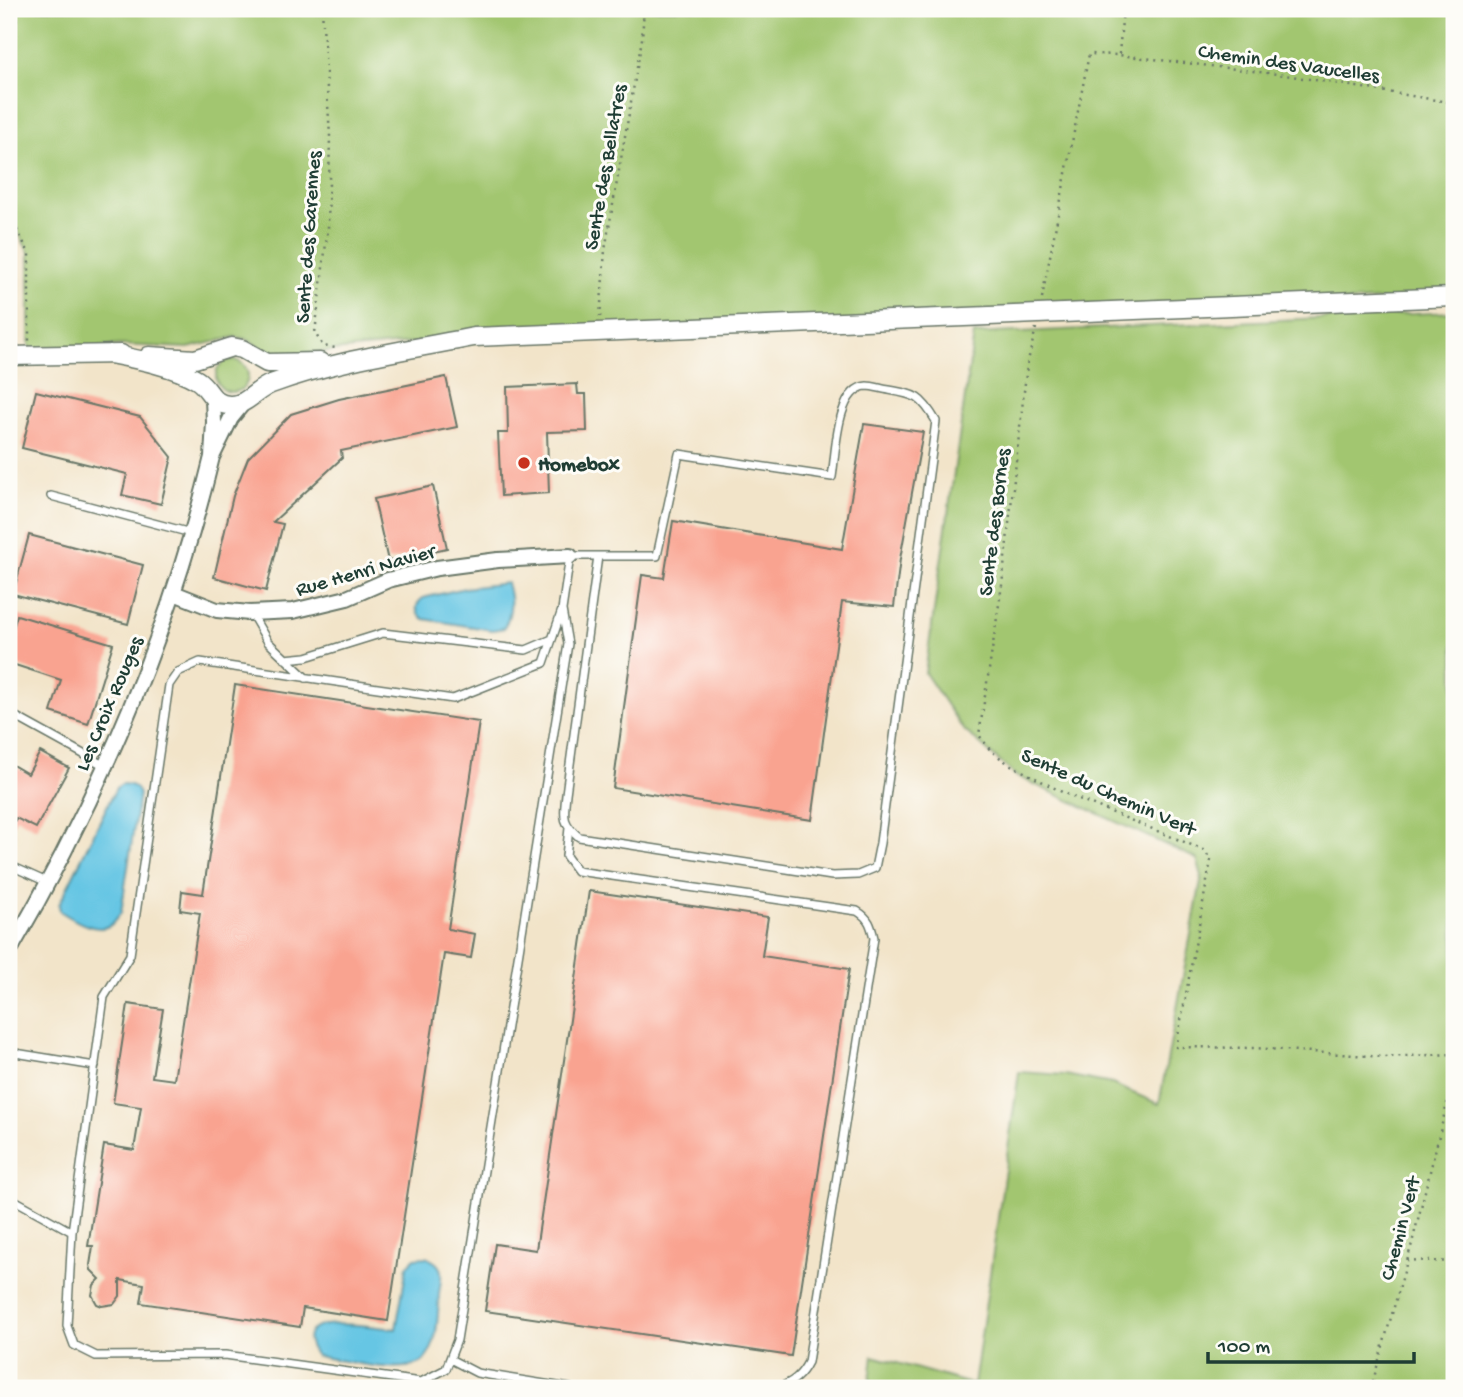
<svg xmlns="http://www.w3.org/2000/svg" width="1463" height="1397" font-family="'Gochi Hand',sans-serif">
  <rect width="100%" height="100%" fill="#fdfcf7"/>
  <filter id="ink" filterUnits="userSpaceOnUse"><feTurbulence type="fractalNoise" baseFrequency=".0143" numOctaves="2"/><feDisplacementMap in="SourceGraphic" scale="14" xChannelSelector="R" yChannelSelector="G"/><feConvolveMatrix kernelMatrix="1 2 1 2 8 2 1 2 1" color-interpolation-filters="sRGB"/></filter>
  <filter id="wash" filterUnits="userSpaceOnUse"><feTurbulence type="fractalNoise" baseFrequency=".00686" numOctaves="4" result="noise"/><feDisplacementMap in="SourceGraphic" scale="28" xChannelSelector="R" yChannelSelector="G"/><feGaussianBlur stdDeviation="1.57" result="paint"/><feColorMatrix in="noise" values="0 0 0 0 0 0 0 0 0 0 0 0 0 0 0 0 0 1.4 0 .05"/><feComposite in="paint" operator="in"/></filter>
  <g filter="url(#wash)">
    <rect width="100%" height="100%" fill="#f2e4c9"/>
    <!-- green -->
    <path fill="#a2c670" stroke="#608252" stroke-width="2" d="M18,9H1454V297L474,337L282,356L270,353L246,339L235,337L188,348L120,345L29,355V253L11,218L9,196V84Z
      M1454,312V1388H869L873,1356L974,1385L1019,1072L1065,1075L1112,1084L1159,1104L1202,876L1197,859L1016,776L963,729L925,673L974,334Z
      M216 376a16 16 0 1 1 32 0a16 16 0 1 1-32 0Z"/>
    <!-- water -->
    <path fill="#66c6e4" stroke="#42828c" stroke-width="2" d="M507,583C512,600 512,612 504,628L492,630L424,619C415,613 414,605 423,598L465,588Z
      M122,784C131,784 135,786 139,794L121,913C117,917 114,923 109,926C94,933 72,919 60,911L59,905L116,788Z
      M426,1257C432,1260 439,1263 441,1271C442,1277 440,1287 439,1293C438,1312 439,1355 418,1364C394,1374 342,1360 316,1356C281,1308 376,1328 396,1329L407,1266L415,1258Z"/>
    <g id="blocks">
      <!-- building -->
      <path fill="#f9a390" d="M446,377L457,427L341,451L342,458L273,522L283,524L266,591L214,577L233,496L248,458L291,414L339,399Z
        M577,384L578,394H586L587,431L547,432L549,493L501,496L498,433H508L507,387Z
        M36,391L140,417L172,457L161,504L122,495L127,474L22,448Z
        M864,424L923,432L900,559L894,607L842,602L812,820L613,788L642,575L664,578L673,521L842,549Z
        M433,486L447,548L388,561L374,499Z
        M29,535L143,565L128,624L13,594Z
        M17,615L113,644L88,724L51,712L61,680L9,663V642Z
        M235,685L479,722L448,929L475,934L471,958L444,954L388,1321L303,1308L300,1327L141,1303L144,1284L120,1280V1296L114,1304L102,1306L97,1304L92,1295L94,1285L100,1279L91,1270L90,1265L93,1246H88L104,1145L134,1150L141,1107L113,1103L128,1004L163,1009L152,1077L174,1080L200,913L180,910L182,891L203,894Z
        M40,752L69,768L36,828L16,818L9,832V763L28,774Z
        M589,891L768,917L762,956L849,969L791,1356L485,1311L495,1244L536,1250Z"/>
    </g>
  </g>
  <g filter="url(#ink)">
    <use href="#blocks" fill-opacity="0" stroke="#697768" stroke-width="2"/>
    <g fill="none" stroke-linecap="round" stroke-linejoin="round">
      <defs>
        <path id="service" d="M51,496L191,533
          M562,610L568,644L457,1340L446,1369L421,1382L225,1355L96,1356L74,1345L67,1326L72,1232L104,997L130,955L169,685L178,672L200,662L453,699L544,663L562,610L570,556H657L679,454L832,477C836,453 836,388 867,386C873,386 882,389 889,390C917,395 921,396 936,421L880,843L875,868L858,875L832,876L579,837C561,822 564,816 566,794L598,556
          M251,613L268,642L306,678
          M285,659L306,657L383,633L526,650L552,639
          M9,713L105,766
          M569,828L566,856L577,871L857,911C869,918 871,925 874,938L808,1362C801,1376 793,1382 778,1388
          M9,865L49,883
          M9,1052L95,1066
          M9,1197L72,1232
          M450,1359L477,1373L570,1388"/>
        <path id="minor" d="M213,399L214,422L212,457L231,418L244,402
          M174,593L217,610L250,613L293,611L347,598L388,580L437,568L498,560L570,556
          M9,952C99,798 170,631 212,457"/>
        <path id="tertiary" d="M110,354C136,359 174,366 197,380C210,388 211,404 229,405C247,406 255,390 271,384C336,360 406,350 474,337L1454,297
          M9,356L121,354
          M149,356L195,359L232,347L242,349L267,363L320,362"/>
      </defs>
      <!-- service casing -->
      <use href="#service" stroke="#697768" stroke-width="10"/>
      <!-- minor casing -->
      <use href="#minor" stroke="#697768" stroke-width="18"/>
      <!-- tertiary casing -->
      <use href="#tertiary" stroke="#697768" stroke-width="21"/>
      <!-- path -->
      <path stroke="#697768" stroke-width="2.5" stroke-dasharray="2 5" stroke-linecap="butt" d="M322,9L330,136L328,227L315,333L323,346L336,348
        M1119,54L1123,9
        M9,84L18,9
        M9,196L11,218L29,253V341
        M1042,298L1089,54L1119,55L1285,75L1454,103
        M600,317L605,250L642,39L644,9
        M1036,328L1027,365L1002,585L979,735L991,751L1009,764L1064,793L1204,850L1211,860L1176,1047L1255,1048L1383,1057L1454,1054
        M1407,1260L1454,1262
        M1371,1388L1411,1247L1454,1076"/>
      <!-- service -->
      <use href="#service" stroke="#fff" stroke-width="7"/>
      <!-- minor -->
      <use href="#minor" stroke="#fff" stroke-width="14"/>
      <!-- tertiary -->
      <use href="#tertiary" stroke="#fff" stroke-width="18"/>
    </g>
  </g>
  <!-- markers -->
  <circle fill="#c8321e" stroke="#fdfcf7" stroke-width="2.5" cx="524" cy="463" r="7"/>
  <g text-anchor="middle" stroke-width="6" stroke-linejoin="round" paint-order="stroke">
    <!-- street labels -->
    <g font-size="21" fill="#1f3d34" stroke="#fdfcf7">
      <text transform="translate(1289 62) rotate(8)" y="7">Chemin des Vaucelles</text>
      <text transform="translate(604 167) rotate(-80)" y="7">Sente des Bellatres</text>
      <text transform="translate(307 237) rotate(-86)" y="7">Sente des Garennes</text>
      <text transform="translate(993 522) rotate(-83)" y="7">Sente des Bornes</text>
      <text transform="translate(365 569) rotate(-16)" y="7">Rue Henri Navier</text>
      <text transform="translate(108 703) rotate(-67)" y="7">Les Croix Rouges</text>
      <text transform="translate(1109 791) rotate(24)" y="7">Sente du Chemin Vert</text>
      <text transform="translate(1399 1228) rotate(-75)" y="7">Chemin Vert</text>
    </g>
    <!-- poi labels -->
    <g font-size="21" font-weight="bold" fill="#1f3d34" stroke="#fdfcf7" text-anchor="start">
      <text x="538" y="470">Homebox</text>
    </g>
  </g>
  <!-- margin -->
  <rect width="1463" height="1397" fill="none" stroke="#fdfcf7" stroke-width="35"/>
  <!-- scale -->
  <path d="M1208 1352v10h206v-10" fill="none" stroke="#1f3d34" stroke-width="3.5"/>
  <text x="1218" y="1352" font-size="21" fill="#1f3d34" stroke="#fdfcf7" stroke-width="5" paint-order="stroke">100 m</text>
</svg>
